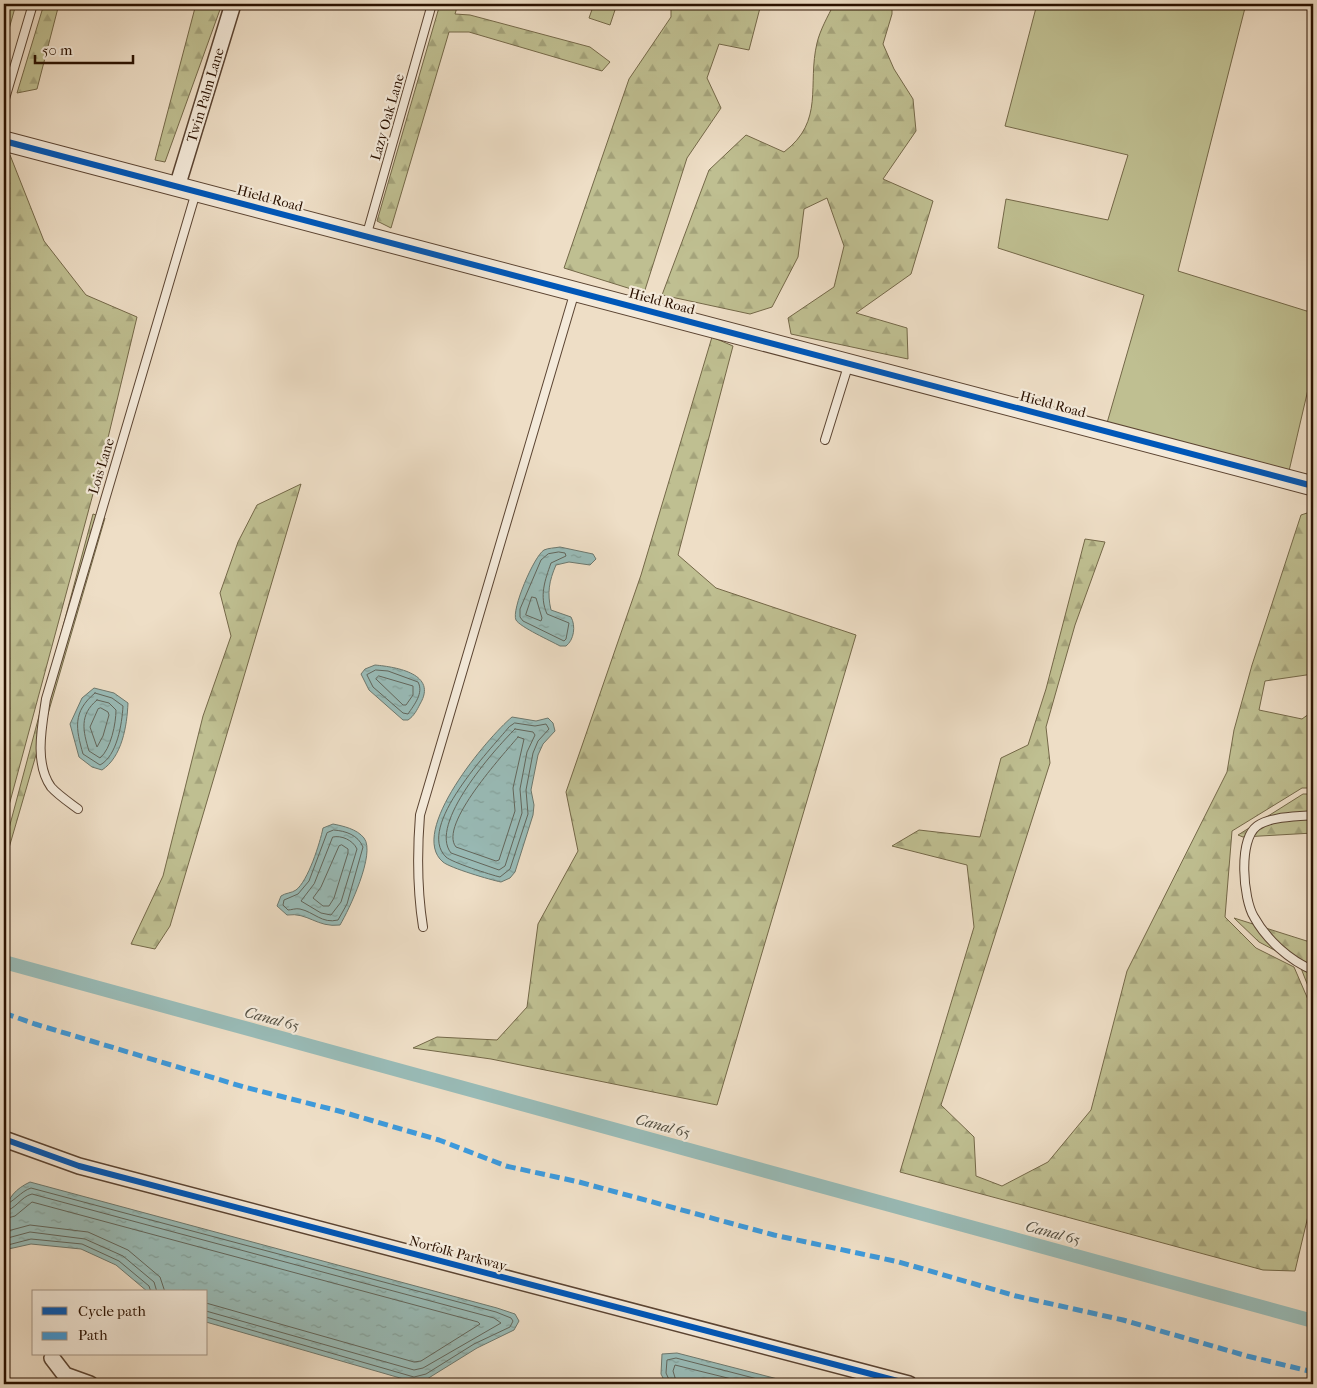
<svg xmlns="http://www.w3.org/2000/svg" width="1317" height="1388" font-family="'IM FELL French Canon',serif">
  <defs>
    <pattern id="forest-firs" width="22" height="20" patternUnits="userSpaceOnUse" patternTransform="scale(1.25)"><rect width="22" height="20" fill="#bfbf91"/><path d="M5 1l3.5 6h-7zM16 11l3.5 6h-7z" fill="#a4a37b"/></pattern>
    <pattern id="water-ripples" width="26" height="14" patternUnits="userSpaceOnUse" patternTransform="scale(1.25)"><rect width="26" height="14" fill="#99bcb8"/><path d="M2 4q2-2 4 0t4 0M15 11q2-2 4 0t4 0" fill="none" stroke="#84a19c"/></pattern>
  </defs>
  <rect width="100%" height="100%" fill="#eedec6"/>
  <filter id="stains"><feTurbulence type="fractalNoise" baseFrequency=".004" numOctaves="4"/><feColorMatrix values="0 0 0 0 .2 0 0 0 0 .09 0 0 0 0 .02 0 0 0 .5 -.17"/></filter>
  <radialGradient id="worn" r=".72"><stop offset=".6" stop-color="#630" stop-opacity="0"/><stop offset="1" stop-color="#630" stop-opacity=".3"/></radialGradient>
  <!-- grass -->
  <path fill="#bfbf91" stroke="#746848" d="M594,4H617L610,25L589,18Z
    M1037,4H1246L1178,271L1313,313V368L1289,471L1107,423L1144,295L998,248L1006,199L1108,220L1128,155L1005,126Z"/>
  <!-- forest -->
  <path fill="url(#forest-firs)" stroke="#746848" d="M4,4H16L4,47Z
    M44,4H59L37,89L17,93Z
    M196,4H222L165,162L155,160Z
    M440,4H458L455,14L470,15L590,47L610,62L602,71L469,32H449L391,228L377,221Z
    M671,4H761L749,50L719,44L707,78L721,108L687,158L644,293L564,268L629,79L671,17Z
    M834,4H892V14L883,44L894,69L913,99L916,131L883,179L933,201L911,274L856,313L907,328L908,359L791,334L788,318L834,287L844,246L827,198L804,209L798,257L772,307L750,314L662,295L709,170L746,135L784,152C825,121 807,85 817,43C820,30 828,16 834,4Z
    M4,154L10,155L44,241L86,295L137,317L107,442L4,824Z
    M712,337L733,346L678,555L716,588L856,635L717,1105L491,1059L413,1048L437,1037L497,1040L527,1007L538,924L578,851L566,792L641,575Z
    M301,484L170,926L155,949L131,944L163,876L203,716L231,636L220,593L238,542L257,505Z
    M1313,511V674L1265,681L1259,710L1302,719L1313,711V788H1302L1232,831L1225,917L1256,948L1294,967L1313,1011V1195L1295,1271L1263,1270L900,1172L974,927L967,865L892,846L919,830L980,837L1001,758L1028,745L1046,689L1085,539L1105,542L1075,625L1046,727L1050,763L941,1105L974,1137L976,1176L1002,1186L1048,1162L1091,1110L1127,971L1227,772L1234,730L1252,665L1301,515Z
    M93,514L105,518L4,865V847Z
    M1303,794H1313V833L1243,837L1238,835Z
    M1234,918L1313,943V999L1299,963L1259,942Z"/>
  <!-- water -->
  <path fill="url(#water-ripples)" stroke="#6d786e" d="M560,547L593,554L596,559L590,565L569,562L556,565C549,581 547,593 551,610L571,617C576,626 574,640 566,646H560C551,641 520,627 516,620C511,610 534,556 544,550C548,548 555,548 560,547Z
    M375,665C397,667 438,674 420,704C417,710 414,716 408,720H403L369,690L361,674L365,669Z
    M94,688L114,693L128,703C127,726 122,757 102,770L92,767L79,757L70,724L82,698Z
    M512,717L536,721L548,718L553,723L555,731L543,744L538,755L531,790L534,805L533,815L515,872L510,878L501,882C491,880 450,868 443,862C407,832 488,737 512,717Z
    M333,824C343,826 357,829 364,838C376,853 349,910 340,925C317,928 308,912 287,915L277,906L281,896C285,893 292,893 296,890C308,881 320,843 323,828Z
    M30,1182L497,1308L515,1314L519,1321L514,1330L477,1348L427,1379L414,1382L206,1322V1292H148L116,1265L81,1249L31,1244L4,1250C4,1218 0,1196 30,1182Z
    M677,1353L797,1384H666L661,1374L662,1354Z"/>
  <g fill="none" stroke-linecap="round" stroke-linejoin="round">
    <!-- shore -->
    <path stroke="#62665c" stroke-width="1" d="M559,552L565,553L566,556L551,563C545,580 539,596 547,614L569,623L566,639L564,641L523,621L520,617V609L541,560L548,554Z
      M532,597L536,598L542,618L541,621L526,615Z
      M376,670L388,671L418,682C424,693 414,705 408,714L403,713L373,687L367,675Z
      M379,676L413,686V695L406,705H403L376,679Z
      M95,693L112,698L123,706C122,724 117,756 100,765L83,754C76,729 72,712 95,693Z
      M97,700L109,703L116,710C116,723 111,749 100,758L89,751C83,731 79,715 97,700Z
      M101,708L108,712L109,715L103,736L97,747L90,727L98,709Z
      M515,723L535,726L546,724L549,729L538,741L533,753L526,790L528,814L510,869L500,877C491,875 451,862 446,857C415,827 491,749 509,727Z
      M515,729L533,732L535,735L527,752L520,789L522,813L505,866L499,870L451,853C428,824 494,750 515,729Z
      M518,737L524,739L513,788L515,811L499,860L496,861L456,847C438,825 504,754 518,737Z
      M334,830C346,831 358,835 363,847L347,904L338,920C322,924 314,912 300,909C296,908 291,910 288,910L283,905L284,900L298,894L309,881L327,833Z
      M333,837C341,835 353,840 357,849L341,902L331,915L321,913L301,901L314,884Z
      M342,845L348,849V853L334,898L329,906H323L313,898L321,887L339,846Z
      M4,1205C13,1203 21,1191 31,1188L496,1312L511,1318L513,1321L510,1327L474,1344L426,1374L414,1377L206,1317
      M4,1211C16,1210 20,1197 32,1194L494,1318L501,1323L423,1368L414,1370L206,1311
      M4,1219L15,1216L32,1202L478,1322L480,1324L421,1361L414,1362L206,1303
      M4,1232L30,1225L88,1232L128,1250L160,1277L165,1292
      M4,1239L30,1232L85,1239L123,1256L154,1282L157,1292
      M4,1246L31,1239L82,1244L119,1261L149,1286L151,1292
      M671,1384L666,1373L667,1360L676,1358L777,1384
      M677,1384L673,1371L675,1365L752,1384"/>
    <!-- canal -->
    <path stroke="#99bcb8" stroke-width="14" d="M4,962L1313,1321"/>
    <defs>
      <path id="service" d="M4,102L33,4
        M366,237L432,4
        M825,440L849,363
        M78,809C70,803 58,795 51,787C34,763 42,726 46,699L196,192
        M1313,815C1297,817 1271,816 1257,826C1238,840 1243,899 1254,917C1266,939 1290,961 1313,970
        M423,927C417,889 417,853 420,815L575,291"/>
      <path id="minor" d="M177,187L233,4
        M4,1139L79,1166L909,1384
        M52,1358L65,1375L90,1384"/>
      <path id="tertiary" d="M4,141L1313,486"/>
    </defs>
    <!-- service casing -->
    <use href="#service" stroke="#5b4432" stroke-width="10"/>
    <!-- minor casing -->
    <use href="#minor" stroke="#5b4432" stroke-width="18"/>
    <!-- tertiary casing -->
    <use href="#tertiary" stroke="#5b4432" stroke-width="21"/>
    <!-- service -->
    <use href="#service" stroke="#f4eada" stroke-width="8"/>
    <!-- minor -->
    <use href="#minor" stroke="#f4eada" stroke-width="15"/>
    <!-- tertiary -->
    <use href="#tertiary" stroke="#f4eada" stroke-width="19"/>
    <!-- quiet -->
    <path stroke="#3d9adc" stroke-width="5" stroke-dasharray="10 5" stroke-linecap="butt" d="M4,1013L35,1024L244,1087L339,1111L439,1140L506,1166L579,1182L774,1235L899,1262L1016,1296L1123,1320L1247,1356L1313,1372"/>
    <defs>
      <path id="cycleway" d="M4,141L1313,486
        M4,1139L79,1166L909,1384"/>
    </defs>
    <!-- cycleway casing -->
    <use href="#cycleway" stroke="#f4eada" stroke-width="9"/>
    <!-- cycleway -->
    <use href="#cycleway" stroke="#0057b8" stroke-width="6"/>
  </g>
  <g text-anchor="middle" stroke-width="4.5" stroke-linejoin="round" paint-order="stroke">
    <!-- street labels -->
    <g font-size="14" fill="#2a1100" stroke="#f4eada">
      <text transform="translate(205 95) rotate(-73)" y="5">Twin Palm Lane</text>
      <text transform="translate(387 117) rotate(-74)" y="5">Lazy Oak Lane</text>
      <text transform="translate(270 198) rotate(15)" y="5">Hield Road</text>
      <text transform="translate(662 301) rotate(15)" y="5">Hield Road</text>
      <text transform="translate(1053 404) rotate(15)" y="5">Hield Road</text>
      <text transform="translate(101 466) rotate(-73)" y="5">Lois Lane</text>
      <text transform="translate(458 1253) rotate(15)" y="5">Norfolk Parkway</text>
    </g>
    <!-- water labels -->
    <g font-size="15" font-style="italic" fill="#514d40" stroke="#f4eada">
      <text transform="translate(272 1019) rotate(15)" y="5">Canal 65</text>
      <text transform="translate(663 1126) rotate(15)" y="5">Canal 65</text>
      <text transform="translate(1053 1233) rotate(15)" y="5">Canal 65</text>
    </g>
  </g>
  <!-- margin -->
  <rect width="1317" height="1388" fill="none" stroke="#eedec6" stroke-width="20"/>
  <rect x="5" y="5" width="1307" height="1378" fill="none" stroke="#2a1100" stroke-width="2.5"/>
  <rect x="10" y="10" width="1297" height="1368" fill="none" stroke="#2a1100"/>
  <!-- legend -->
  <rect x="32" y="1290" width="175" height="65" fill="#f4eada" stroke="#a39383"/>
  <rect x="42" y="1307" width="25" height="8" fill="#0057b8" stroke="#a39383"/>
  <text x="78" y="1316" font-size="15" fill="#2a1100">Cycle path</text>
  <rect x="42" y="1332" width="25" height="8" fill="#3d9adc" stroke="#a39383"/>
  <text x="78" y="1340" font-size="15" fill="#2a1100">Path</text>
  <!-- scale -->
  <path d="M35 55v8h98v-8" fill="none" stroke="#2a1100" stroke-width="2.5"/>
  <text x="42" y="55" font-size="15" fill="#2a1100" stroke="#f4eada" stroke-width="4" paint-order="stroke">50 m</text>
  <rect width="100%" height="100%" filter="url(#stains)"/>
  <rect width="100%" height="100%" fill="url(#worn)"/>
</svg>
